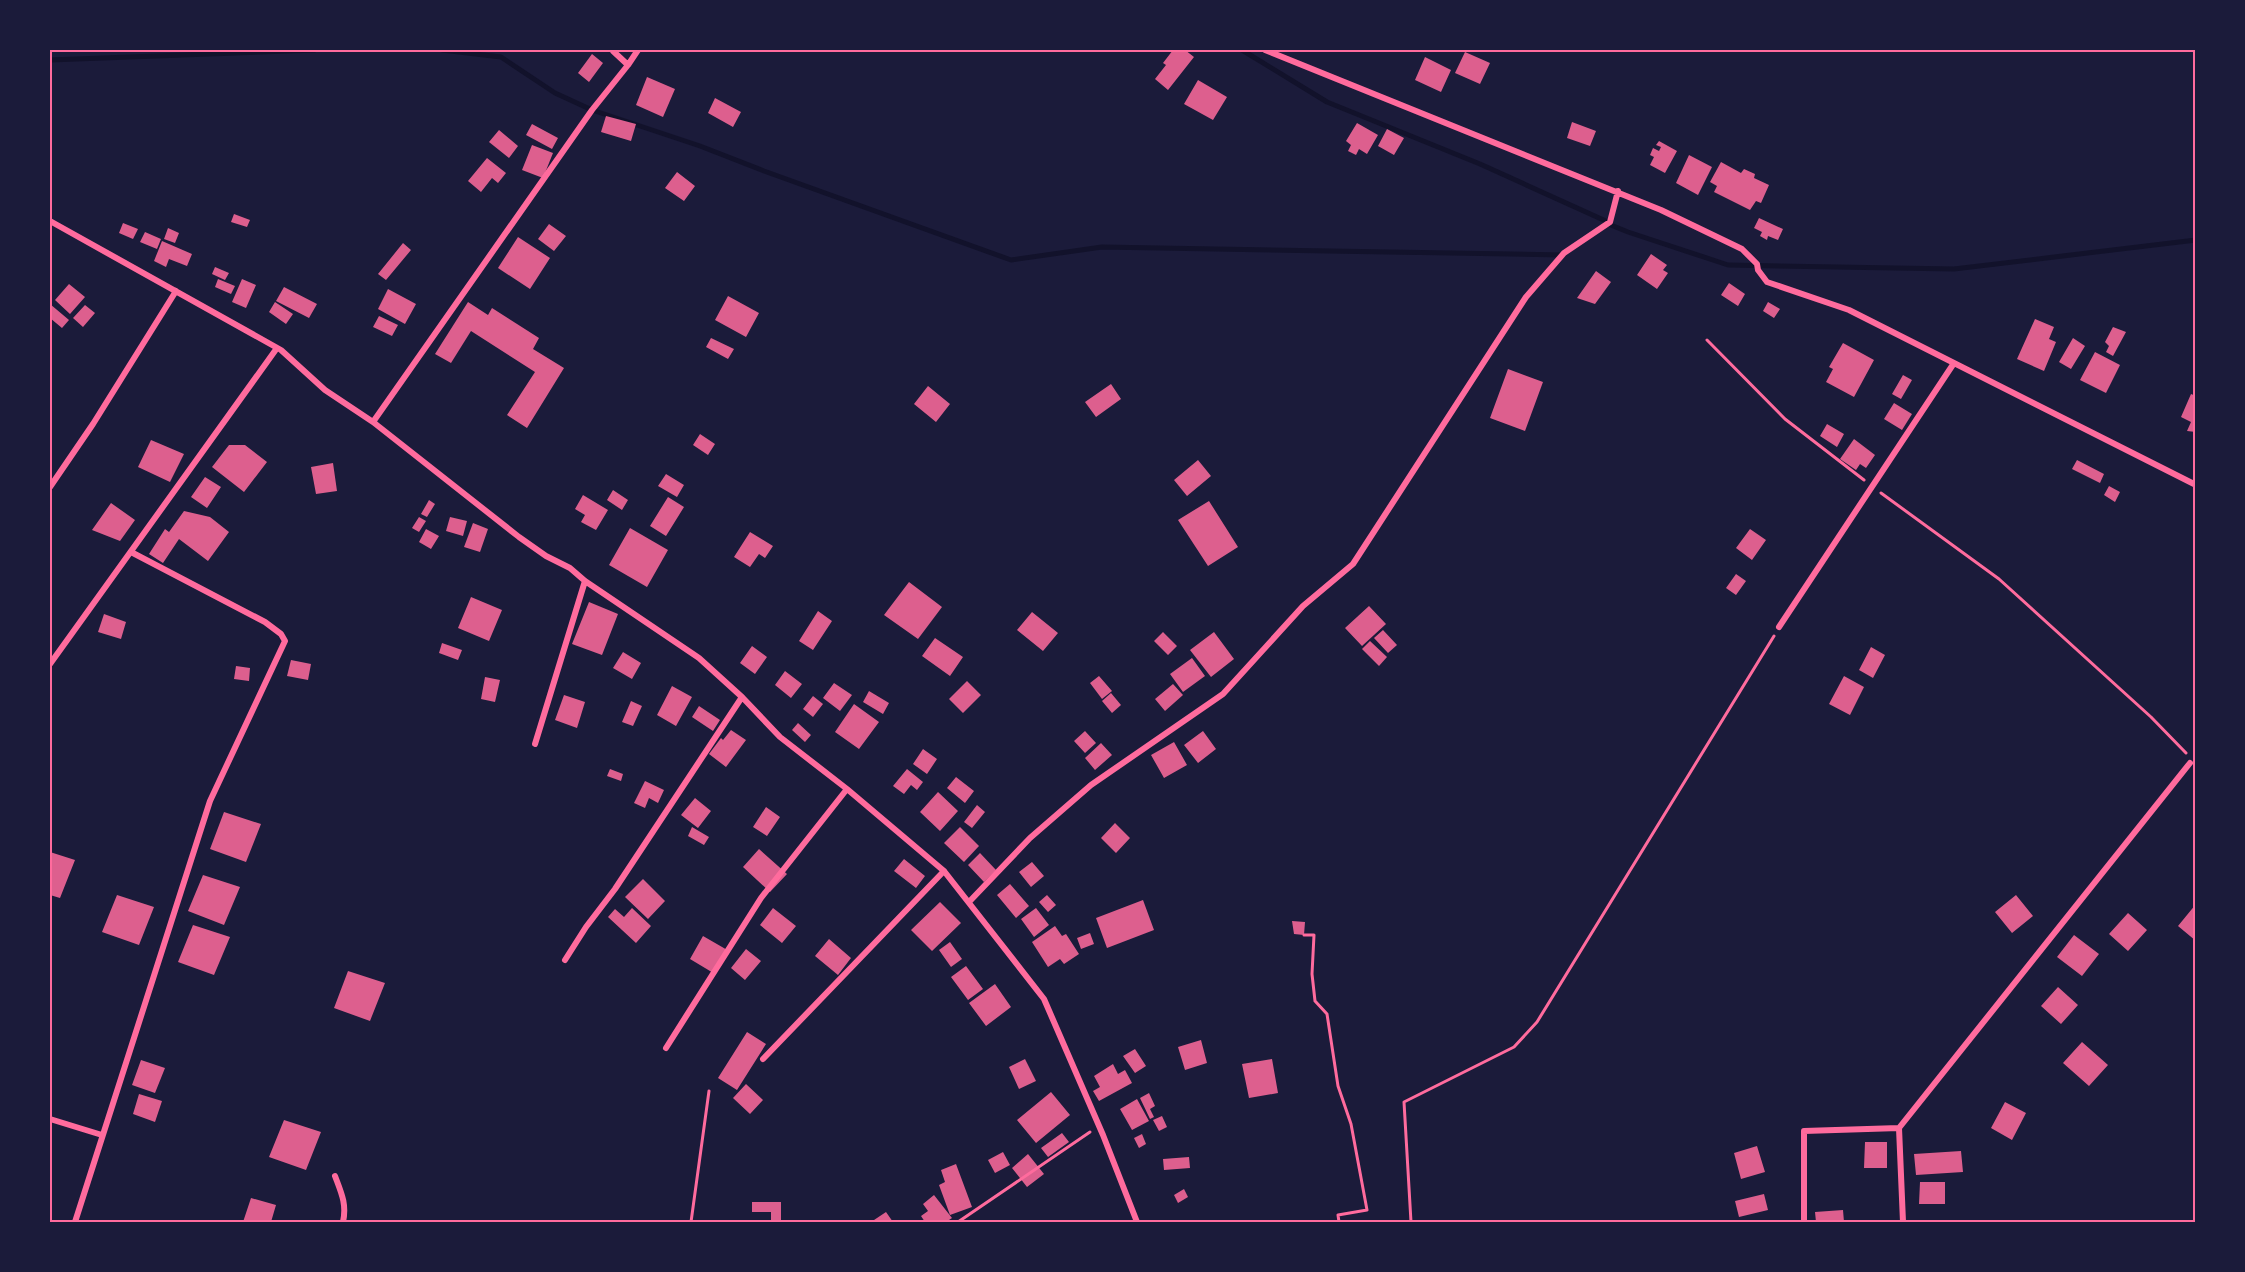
<svg xmlns="http://www.w3.org/2000/svg" width="2245" height="1272" font-family="Georgia,serif">
  <rect width="100%" height="100%" fill="#1b1b3a"/>
  <g fill="none" stroke-linecap="round" stroke-linejoin="round">
    <!-- stream -->
    <path stroke="#12122b" stroke-width="5" d="M442,50L501,57L555,93L592,110L700,146L764,171L1011,260L1102,247L1563,255
      M1242,50L1327,102L1480,164L1608,222
      M50,60L315,50
      M1606,223L1628,232L1728,265L1954,269L2196,240"/>
  </g>
  <!-- building -->
  <path fill="#dd5f8e" d="M1173,50H1185L1194,57L1168,90L1155,79L1166,65L1163,63Z
    M1465,52L1490,63L1480,84L1455,73Z
    M592,54L603,63L589,82L578,73Z
    M1425,57L1451,70L1441,92L1415,80Z
    M647,77L675,89L663,117L636,105Z
    M1198,80L1227,97L1213,120L1184,104Z
    M715,98L741,112L733,127L708,113Z
    M606,116L636,124L631,141L601,132Z
    M1572,122L1596,131L1590,146L1567,138Z
    M1357,123L1378,135L1367,154L1359,149L1356,155L1348,151L1351,145L1346,141Z
    M532,124L558,138L552,149L526,135Z
    M1387,129L1404,138L1394,155L1378,146Z
    M499,130L518,146L509,158L489,142Z
    M1659,141L1677,151L1665,173L1650,165L1654,157L1650,155L1653,148L1659,151L1661,147L1656,145Z
    M532,145L553,153L543,178L522,170Z
    M1689,155L1712,167L1698,195L1676,183Z
    M487,158L506,173L498,183L492,178L481,192L468,181Z
    M1721,162L1741,173L1744,169L1755,174L1754,178L1769,185L1761,203L1756,201L1750,210L1714,192L1717,186L1710,182Z
    M677,172L695,186L684,201L665,188Z
    M234,214L250,220L247,227L231,222Z
    M1759,218L1783,229L1778,240L1768,236L1767,240L1760,236L1762,232L1754,228Z
    M123,223L138,229L133,239L119,233Z
    M549,224L566,236L554,251L538,239Z
    M168,228L179,233L175,243L164,239Z
    M145,232L161,239L157,249L140,242Z
    M518,237L550,258L530,289L498,268Z
    M162,241L192,254L187,266L169,259L166,267L154,261Z
    M403,243L411,250L386,280L378,274Z
    M1651,254L1667,265L1663,270L1668,273L1657,289L1637,275Z
    M215,267L229,273L225,280L212,274Z
    M1596,271L1611,282L1595,304L1577,298Z
    M218,279L235,286L231,294L215,287Z
    M242,279L256,285L246,308L232,302Z
    M1729,283L1745,294L1738,306L1721,295Z
    M69,284L85,297L70,314L55,300Z
    M284,287L317,304L309,318L276,301Z
    M388,289L416,304L405,324L378,309Z
    M728,296L759,313L746,337L715,320Z
    M275,302L293,314L286,324L269,312Z
    M468,302L488,315L492,308L539,338L533,349L564,368L527,428L507,415L535,372L471,331L451,363L435,354Z
    M1768,302L1780,309L1774,318L1763,311Z
    M50,304L69,320L62,328L50,318Z
    M85,305L95,313L83,327L73,318Z
    M379,316L398,325L392,336L373,327Z
    M2035,319L2054,327L2049,339L2056,342L2044,371L2017,359Z
    M2113,327L2126,332L2113,356L2106,352L2109,346L2105,342Z
    M711,338L734,349L728,359L706,347Z
    M2073,338L2085,346L2071,369L2059,362Z
    M1843,343L1874,360L1854,397L1826,382L1833,369L1829,367Z
    M2095,352L2120,365L2106,393L2080,380Z
    M1508,369L1543,382L1525,431L1490,418Z
    M1903,375L1912,380L1901,399L1892,394Z
    M1111,384L1121,399L1096,417L1085,402Z
    M928,386L950,404L936,422L914,404Z
    M2191,394L2196,396V432L2187,431L2191,422L2181,417Z
    M1894,403L1912,414L1902,430L1884,419Z
    M1827,424L1844,434L1837,447L1820,436Z
    M700,434L715,444L708,455L693,445Z
    M1854,439L1875,455L1866,468L1860,464L1856,470L1840,459Z
    M151,440L184,454L170,482L138,467Z
    M229,445H245L267,462L244,492L212,467Z
    M1198,460L1211,476L1187,496L1174,480Z
    M2077,460L2104,474L2100,483L2072,469Z
    M333,463L337,491L316,494L311,467Z
    M666,474L684,485L677,497L658,486Z
    M205,477L221,487L207,508L191,497Z
    M2109,486L2120,492L2115,502L2104,495Z
    M613,490L628,500L622,510L607,500Z
    M583,495L608,510L596,530L581,522L585,515L575,509Z
    M668,497L684,507L666,536L650,526Z
    M429,500L435,504L427,517L421,514Z
    M1209,501L1238,547L1208,566L1178,520Z
    M111,503L135,520L120,541L92,530Z
    M184,511L210,517L229,532L208,561L179,539L163,563L149,554L165,529L169,532Z
    M419,517L426,521L419,532L412,528Z
    M450,517L467,521L463,536L446,531Z
    M473,523L488,529L480,552L464,547Z
    M630,528L668,550L647,587L609,565Z
    M426,529L439,536L431,549L419,542Z
    M1750,529L1766,540L1752,560L1736,548Z
    M750,532L773,546L765,558L759,554L750,567L734,557Z
    M1736,574L1746,581L1736,595L1726,588Z
    M909,582L942,607L918,639L884,615Z
    M471,597L502,610L489,641L458,628Z
    M589,602L618,614L602,655L572,644Z
    M1369,606L1386,624L1362,646L1345,628Z
    M818,611L832,621L813,650L799,641Z
    M1032,612L1058,633L1043,651L1017,630Z
    M104,614L126,622L121,639L98,632Z
    M1383,630L1397,645L1388,653L1374,638Z
    M1163,632L1177,646L1168,655L1154,641Z
    M1214,632L1234,659L1211,677L1190,650Z
    M935,638L963,657L950,676L922,656Z
    M1370,641L1387,657L1379,666L1362,649Z
    M442,643L462,650L458,660L439,653Z
    M752,646L767,657L755,674L740,663Z
    M1871,647L1885,655L1873,678L1859,670Z
    M623,652L641,663L632,679L613,668Z
    M1192,658L1205,676L1183,692L1170,674Z
    M291,660L311,664L308,680L287,676Z
    M236,666L250,668L249,681L234,679Z
    M785,671L802,684L791,698L775,685Z
    M1099,676L1112,691L1102,699L1090,683Z
    M1844,676L1864,687L1850,715L1829,704Z
    M485,677L500,680L495,702L481,699Z
    M967,681L981,695L963,713L949,699Z
    M834,683L852,695L840,711L823,698Z
    M1173,684L1183,695L1165,711L1155,699Z
    M672,686L692,697L676,726L657,715Z
    M869,691L889,703L883,714L863,702Z
    M1111,693L1121,705L1112,713L1102,701Z
    M564,695L585,702L577,728L555,720Z
    M813,696L823,704L813,717L803,709Z
    M631,701L642,706L633,726L622,722Z
    M854,704L879,722L859,749L835,732Z
    M699,706L720,720L713,731L692,717Z
    M798,723L811,735L805,742L792,730Z
    M731,730L746,740L726,767L709,754L721,738L723,740Z
    M1085,731L1096,743L1085,753L1074,741Z
    M1203,731L1216,749L1198,763L1184,745Z
    M1174,742L1187,765L1164,778L1151,755Z
    M1101,743L1112,755L1095,770L1085,758Z
    M923,749L937,759L927,774L913,764Z
    M610,769L623,774L621,781L607,776Z
    M907,769L923,782L917,790L911,785L904,794L893,786Z
    M956,777L974,791L965,803L947,788Z
    M645,781L664,790L658,803L649,798L645,808L634,803Z
    M938,792L958,811L940,831L920,812Z
    M695,798L711,811L698,828L681,815Z
    M977,805L985,812L972,828L964,822Z
    M766,807L780,817L767,836L753,827Z
    M224,812L261,824L246,862L210,849Z
    M1115,823L1130,838L1116,853L1101,838Z
    M692,827L709,837L704,845L688,836Z
    M960,827L979,846L964,862L944,843Z
    M759,849L787,874L770,892L743,867Z
    M50,852L75,860L60,898L50,895Z
    M980,853L996,870L984,882L968,865Z
    M904,859L925,876L916,888L894,871Z
    M1032,862L1044,876L1031,887L1019,872Z
    M203,875L240,887L224,925L188,911Z
    M643,879L665,901L648,919L625,897Z
    M1010,884L1029,906L1016,918L997,895Z
    M117,895L154,907L139,945L102,932Z
    M1047,895L1056,905L1048,912L1039,902Z
    M2016,895L2033,916L2012,933L1995,912Z
    M1143,900L1154,930L1107,948L1096,918Z
    M940,902L961,923L932,951L911,930Z
    M2196,904V941L2178,926Z
    M632,908L651,926L636,943L608,917L615,909L624,917Z
    M773,908L796,926L782,943L760,925Z
    M1036,908L1049,925L1034,937L1021,919Z
    M2128,913L2147,930L2128,951L2109,934Z
    M1292,921L1305,922L1304,935L1294,934Z
    M193,925L230,937L214,975L178,962Z
    M1055,926L1062,936L1066,934L1079,954L1064,964L1060,959L1048,967L1032,942Z
    M1090,933L1094,944L1081,949L1077,938Z
    M2074,935L2099,954L2082,976L2057,957Z
    M703,936L729,951L715,974L690,959Z
    M829,939L851,958L838,975L815,956Z
    M950,942L962,959L951,967L939,950Z
    M746,949L761,961L745,980L731,968Z
    M966,966L983,989L968,1000L951,977Z
    M348,971L385,983L370,1021L334,1008Z
    M995,984L1011,1007L986,1026L969,1003Z
    M2058,987L2078,1005L2061,1024L2041,1006Z
    M747,1032L766,1044L737,1090L718,1078Z
    M1201,1040L1207,1063L1185,1070L1178,1047Z
    M2082,1042L2108,1065L2089,1086L2063,1063Z
    M1135,1049L1146,1066L1135,1073L1123,1056Z
    M1025,1059L1036,1081L1019,1089L1009,1067Z
    M1272,1059L1278,1093L1249,1098L1242,1064Z
    M141,1060L165,1068L155,1093L132,1085Z
    M1113,1064L1118,1074L1125,1070L1132,1083L1099,1101L1093,1091L1100,1087L1094,1076Z
    M746,1084L763,1100L750,1114L733,1098Z
    M1051,1092L1070,1115L1036,1143L1017,1120Z
    M1149,1093L1155,1106L1150,1109L1154,1117L1150,1119L1140,1098Z
    M139,1094L162,1101L155,1122L133,1114Z
    M1137,1099L1149,1121L1132,1130L1120,1109Z
    M2005,1102L2026,1113L2012,1140L1991,1128Z
    M1162,1116L1167,1127L1159,1131L1153,1120Z
    M284,1120L321,1132L306,1170L269,1157Z
    M1062,1133L1069,1142L1048,1157L1041,1148Z
    M1142,1134L1146,1144L1139,1148L1134,1138Z
    M1865,1142H1887V1168H1864Z
    M1757,1146L1765,1172L1741,1179L1734,1153Z
    M1961,1151L1963,1172L1916,1175L1914,1154Z
    M1003,1152L1010,1165L995,1173L988,1160Z
    M1028,1154L1044,1174L1027,1187L1012,1168Z
    M1189,1157L1190,1168L1164,1170L1163,1159Z
    M956,1164L972,1207L950,1215L939,1185L945,1182L941,1170Z
    M1920,1182H1945V1204H1919Z
    M1184,1189L1188,1197L1178,1203L1174,1195Z
    M1764,1194L1768,1210L1739,1217L1735,1201Z
    M934,1195L952,1218L946,1222H925L921,1216L928,1211L923,1204Z
    M251,1198L276,1205L271,1222H243Z
    M752,1202H781V1222H771V1212H752Z
    M1843,1210L1844,1222H1816L1815,1212Z
    M886,1212L893,1222H871Z"/>
  <g fill="none" stroke-linecap="round" stroke-linejoin="round">
    <!-- path -->
    <path stroke="#ff6b9d" stroke-width="3" d="M1707,340L1785,419L1864,480
      M1881,493L1999,579L2151,717L2186,753
      M1304,935H1314L1312,974L1315,1001L1327,1014L1338,1086L1351,1124L1367,1210L1338,1215L1339,1222
      M691,1222L709,1091
      M958,1222L1090,1132
      M1411,1222L1404,1102L1514,1047L1537,1022L1774,636"/>
    <!-- minor -->
    <path stroke="#ff6b9d" stroke-width="6" d="M1265,50L1661,210L1742,249L1757,264L1758,270L1767,282L1849,310L2196,485
      M628,65L638,50
      M50,221L281,350L325,390L373,422L519,537L546,556L570,568L585,581L699,658L742,697L780,737L847,789L944,871L1044,999L1103,1135L1137,1222
      M373,422L592,110L628,65L613,51
      M50,487L93,424L176,291
      M1779,627L1954,363
      M50,664L277,348
      M535,744L585,581
      M969,902L1030,838L1091,785L1223,694L1303,606L1353,564L1526,297L1564,253L1610,222L1618,191
      M565,960L586,927L615,889L742,697
      M666,1048L761,898L847,789
      M763,1059L944,871
      M50,1119L102,1135
      M335,1176C341,1192 347,1204 343,1222
      M75,1222L210,801L285,641L281,634L265,622L131,552
      M1804,1222V1131L1899,1128
      M1903,1222L1899,1128L2190,763"/>
  </g>
  <!-- border -->
  <rect width="2245" height="1272" fill="none" stroke="#1b1b3a" stroke-width="102"/>
  <rect x="51" y="51" width="2143" height="1170" fill="none" stroke="#ff6b9d" stroke-width="2"/>
</svg>
